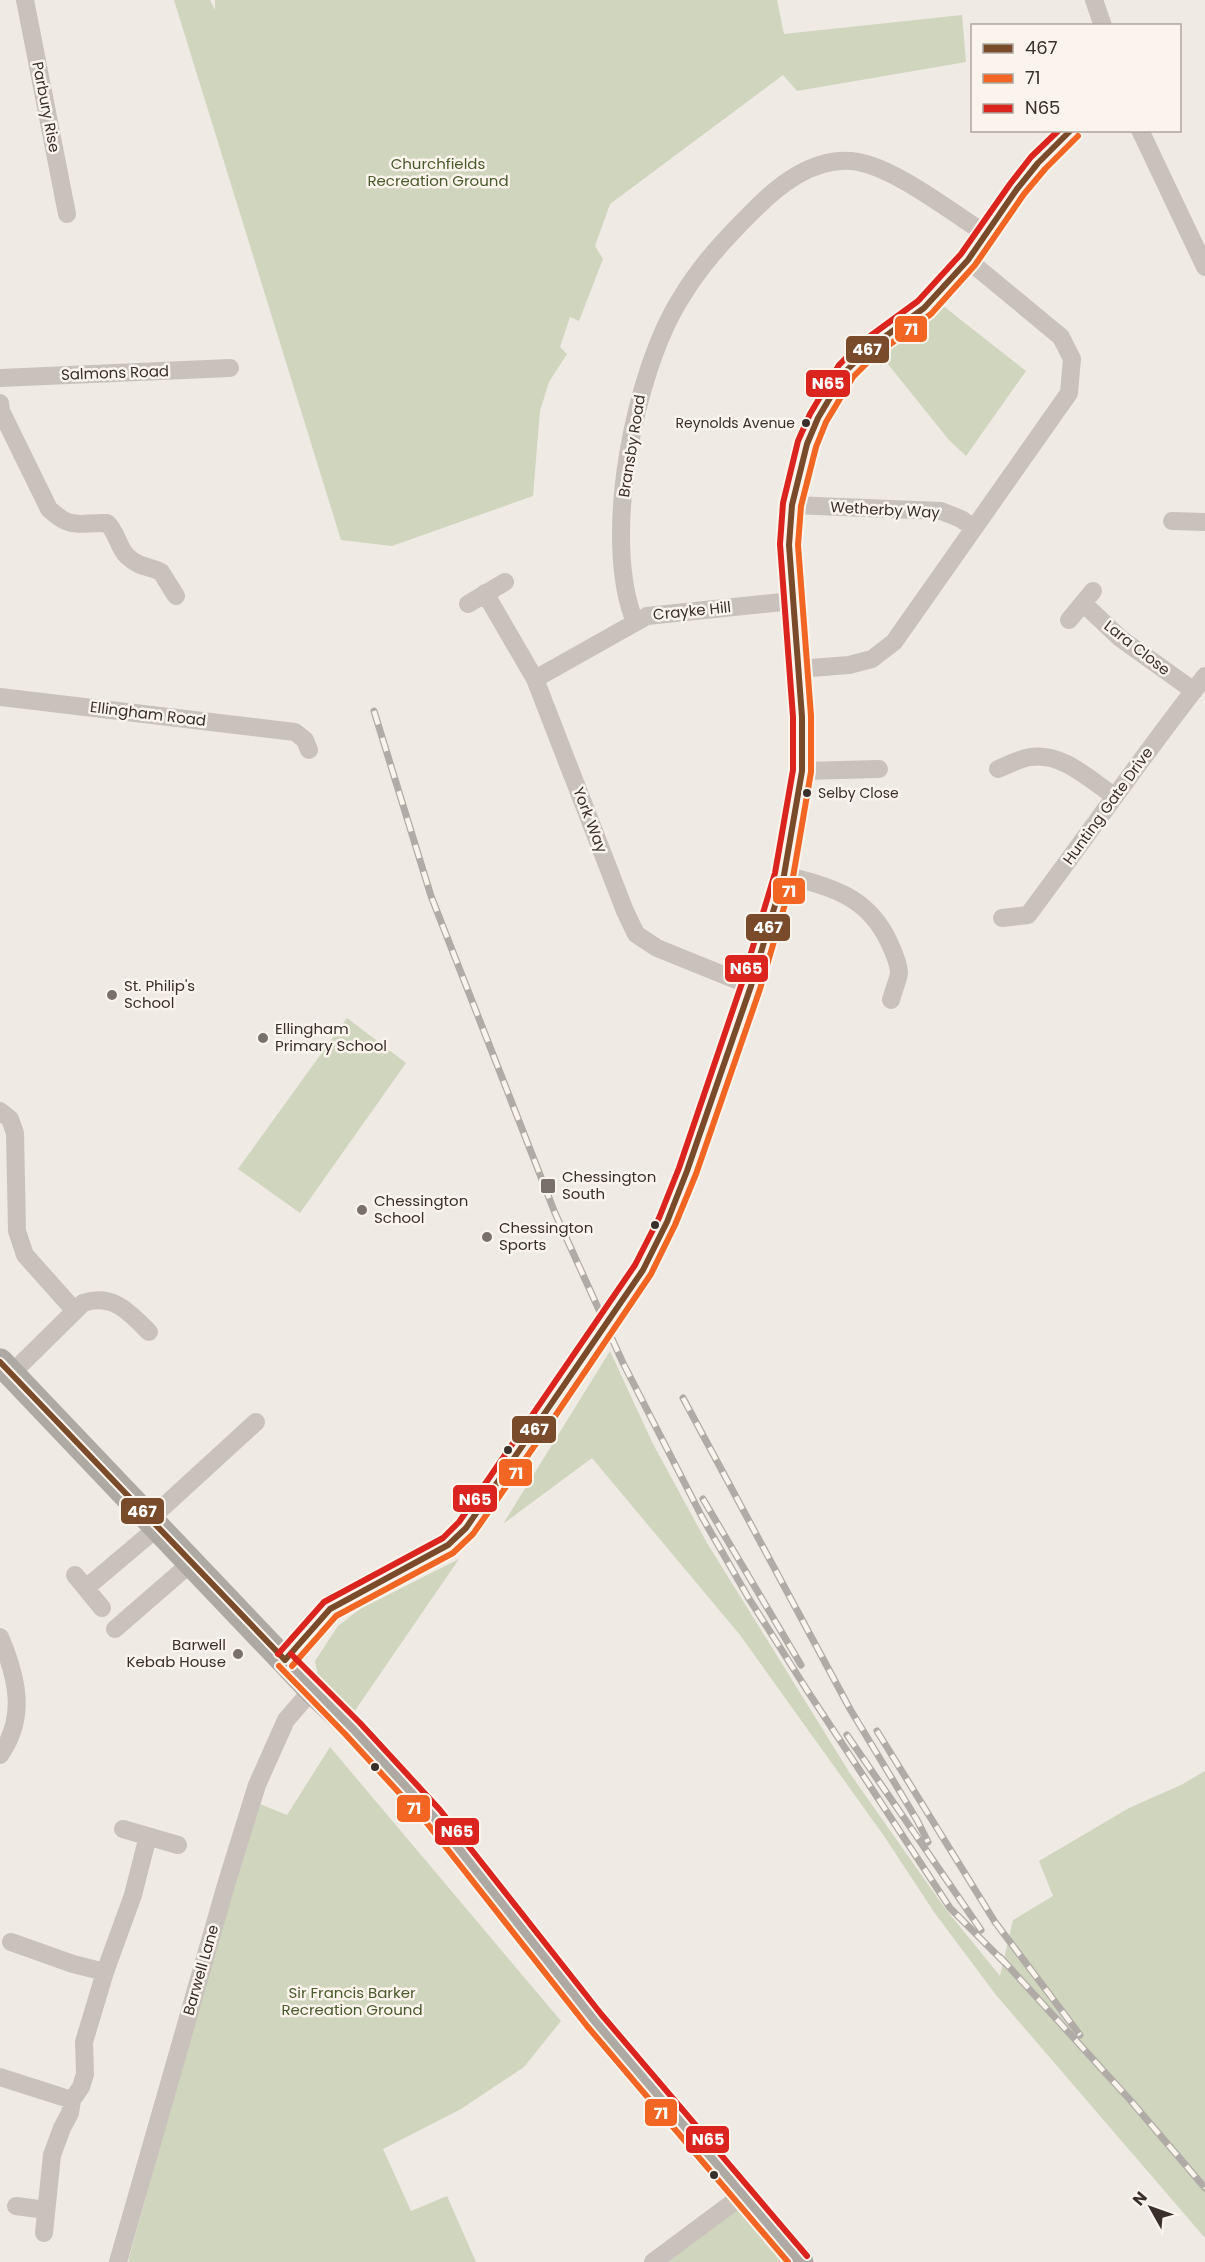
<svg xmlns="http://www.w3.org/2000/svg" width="1205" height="2262" font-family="Poppins,sans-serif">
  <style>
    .green { fill: #d0d5be }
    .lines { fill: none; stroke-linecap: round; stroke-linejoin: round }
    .minor { stroke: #c9c2bc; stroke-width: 18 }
    .highway { stroke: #aea9a3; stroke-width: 27 }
    .rail-casing { stroke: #b0aba7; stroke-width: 7 }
    .rail { stroke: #fbf4ec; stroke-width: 4.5; stroke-dasharray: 14; stroke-linecap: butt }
    .minor-bridge { stroke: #c9c2bc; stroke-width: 18 }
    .bus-1-casing { stroke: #fbf4ec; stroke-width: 10 }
    .bus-2-casing { stroke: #fbf4ec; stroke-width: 10 }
    .bus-3-casing { stroke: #fbf4ec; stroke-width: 10 }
    .bus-1 { stroke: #7a4b2a; stroke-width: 6 }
    .bus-2 { stroke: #f26522; stroke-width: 6 }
    .bus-3 { stroke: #dc241f; stroke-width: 6 }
    .bus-dot { fill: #3a2f2a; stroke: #fbf4ec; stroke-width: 2 }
    .poi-dot { fill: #79706b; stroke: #fbf4ec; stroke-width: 2 }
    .labels { text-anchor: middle; stroke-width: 5; stroke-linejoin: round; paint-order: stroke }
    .bus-label { font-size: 14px; fill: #3a2f2a; stroke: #fbf4ec; text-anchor: end }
    .street-label { font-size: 15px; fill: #3a2f2a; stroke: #fbf4ec }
    .park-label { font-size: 15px; fill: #495a2c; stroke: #fbf4ec }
    .poi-label { font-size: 15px; fill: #3a2f2a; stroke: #fbf4ec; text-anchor: start }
    .line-badge { stroke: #fbf4ec; stroke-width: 2 }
    .badge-label { font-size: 16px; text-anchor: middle; font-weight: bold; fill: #fff }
  </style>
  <rect width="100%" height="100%" fill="#efeae4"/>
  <path class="green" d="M174 0H210L215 10V0H777L784 34 962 15 966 62 797 91 783 75 610 204 595 246 603 259 579 321 570 317 560 347 567 354 549 382 540 411 533 496 392 546 341 540Z
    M942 305 1026 371 966 456 949 440 879 353 922 323Z
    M347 1018 406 1063 300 1213 238 1169Z
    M610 1351 653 1444 707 1543 851 1775 944 1907 1000 1976 1013 1920 1053 1896 1039 1861 1129 1808 1181 1785 1205 1771V2238L996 1995 934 1912 884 1836 740 1635 592 1458 503 1524Z
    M459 1559 354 1712 318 1676 315 1661 338 1626 360 1609Z
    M330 1747 561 2021 524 2067 461 2109 383 2149 411 2211 447 2196 476 2262H128L207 1976 260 1804 287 1815Z
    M741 2206 788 2262H666Z"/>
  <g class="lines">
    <path class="minor" d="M25 0 67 214
      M1094 0 1103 26
      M1140 130 1205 267
      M0 378 230 368
      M0 403 1 411 49 509C73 531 79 522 107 523 117 532 118 547 127 556 141 569 148 565 161 572L176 596
      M792 505 941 511 961 519 974 528
      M1172 521 1205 522
      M485 593 535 679 625 911 636 934 657 948 751 986
      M1083 603 1120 638 1194 691
      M468 604 505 582
      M1069 620 1093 591
      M635 622C601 540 634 372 681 298 700 266 724 240 750 214 776 187 811 158 851 161 891 164 951 212 986 234
      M798 669 849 665 872 659 894 642 1069 393 1072 359 1061 337 968 260
      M535 679 647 616 792 601
      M0 697 295 732 305 740 309 750
      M998 769C1008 765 1019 759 1030 757 1062 752 1089 779 1114 796
      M802 771 879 769
      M784 875C830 887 867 895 889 942 893 951 899 963 899 973 898 981 893 991 891 1000
      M1002 918 1028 915C1087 836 1144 754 1205 676
      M0 1111 10 1119 15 1133 17 1231 25 1255 75 1311
      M619 1304 643 1270 670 1214 751 986 784 875 802 771V717L789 545 792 505 807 444 818 418 846 371 868 349 924 308 968 260 1017 189 1038 163 1072 130
      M11 1374 83 1303C113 1293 129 1312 149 1332
      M149 1520 256 1422
      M75 1575 102 1608
      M86 1588 157 1528
      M115 1629 191 1563
      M0 1637C17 1677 27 1717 0 1755
      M285 1660 330 1609 448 1545 466 1528 542 1420 592 1343
      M123 1829 178 1845
      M11 1942 73 1964 105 1972
      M0 2077 72 2100
      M16 2206 46 2210
      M44 2233 52 2155 62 2128 70 2113 72 2100 81 2087 85 2074 84 2042 105 1972 133 1895 148 1836
      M118 2262 226 1885 257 1785 286 1720 312 1690
      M653 2262 743 2195"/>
    <path class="highway" d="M0 1362 312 1690 353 1729 433 1816 594 2020 800 2262"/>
    <defs>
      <path id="rail" d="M374 711 431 896 555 1213 623 1363 702 1517 748 1597 807 1690 950 1908 1005 1963
        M683 1398 850 1709 917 1820 928 1842
        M703 1499 801 1665
        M877 1731 995 1922 1080 2035
        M847 1735 981 1930
        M1000 1957 1131 2101 1205 2188"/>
    </defs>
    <use href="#rail" class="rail-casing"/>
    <use href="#rail" class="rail"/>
    <path class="minor-bridge" d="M592 1343 619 1304"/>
    <defs>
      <path id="bus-1" d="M0 1362 285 1660
        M285 1660 330 1609 448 1545 466 1528 643 1270 667 1222 687 1171 751 986 784 875 802 771V717L789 545 792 505 807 444 818 418 846 371 868 349 924 308 968 260 1017 189 1038 163 1071 130"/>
      <path id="bus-2" d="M279 1666 346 1735 426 1822 587 2026 788 2262
        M292 1666 336 1616 453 1553 473 1534 549 1425 651 1274 675 1225 696 1174 760 989 793 877 811 772V716L798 545 801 506 816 447 826 422 853 377 874 356 931 314 975 265 1024 194 1045 169 1078 136"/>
      <path id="bus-3" d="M278 1654 324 1602 443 1538 459 1522 635 1265 659 1218 679 1168 742 983 775 873 793 770V717L780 544 783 503 798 441 810 414 839 365 862 342 918 301 961 254 1010 184 1031 157 1059 130
        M291 1654 360 1723 440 1810 601 2014 807 2256"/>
    </defs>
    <use href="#bus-1" class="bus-1-casing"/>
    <use href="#bus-2" class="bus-2-casing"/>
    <use href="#bus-3" class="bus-3-casing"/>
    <use href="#bus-1" class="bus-1"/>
    <use href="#bus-2" class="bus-2"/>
    <use href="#bus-3" class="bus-3"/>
  </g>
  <g class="bus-dot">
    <circle cx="806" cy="423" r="5"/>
    <circle cx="807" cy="793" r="5"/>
    <circle cx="655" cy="1225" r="5"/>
    <circle cx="508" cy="1450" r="5"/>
    <circle cx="375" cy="1767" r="5"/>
    <circle cx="714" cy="2175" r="5"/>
  </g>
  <g class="poi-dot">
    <circle cx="112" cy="995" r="6"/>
    <circle cx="263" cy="1038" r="6"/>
    <rect x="540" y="1178" width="16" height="16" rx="3"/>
    <circle cx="362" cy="1210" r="6"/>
    <circle cx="487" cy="1237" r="6"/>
    <circle cx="238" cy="1654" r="6"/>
  </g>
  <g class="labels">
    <g class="bus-label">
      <text x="795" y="428">Reynolds Avenue</text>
      <text x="818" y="798" text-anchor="start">Selby Close</text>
    </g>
    <g class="street-label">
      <text transform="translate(46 107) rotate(79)" y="5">Parbury Rise</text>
      <text transform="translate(115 373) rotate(-2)" y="5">Salmons Road</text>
      <text transform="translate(632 446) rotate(-81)" y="5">Bransby Road</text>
      <text transform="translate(885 510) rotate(3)" y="5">Wetherby Way</text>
      <text transform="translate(692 611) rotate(-6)" y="5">Crayke Hill</text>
      <text transform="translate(1137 648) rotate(38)" y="5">Lara Close</text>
      <text transform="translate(148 714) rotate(7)" y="5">Ellingham Road</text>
      <text transform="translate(1108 806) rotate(-54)" y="5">Hunting Gate Drive</text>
      <text transform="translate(590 820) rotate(69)" y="5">York Way</text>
      <text transform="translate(201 1970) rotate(-74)" y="5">Barwell Lane</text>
    </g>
    <g class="park-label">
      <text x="438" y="169">Churchfields<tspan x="438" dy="17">Recreation Ground</tspan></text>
      <text x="352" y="1998">Sir Francis Barker<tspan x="352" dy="17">Recreation Ground</tspan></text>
    </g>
    <g class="poi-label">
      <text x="124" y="991">St. Philip's<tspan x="124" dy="17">School</tspan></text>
      <text x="275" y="1034">Ellingham<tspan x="275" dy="17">Primary School</tspan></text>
      <text x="562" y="1182">Chessington<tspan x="562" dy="17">South</tspan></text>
      <text x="374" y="1206">Chessington<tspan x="374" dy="17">School</tspan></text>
      <text x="499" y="1233">Chessington<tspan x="499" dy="17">Sports</tspan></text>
      <text x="226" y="1650" text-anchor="end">Barwell<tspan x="226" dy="17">Kebab House</tspan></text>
    </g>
  </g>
  <g class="line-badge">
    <rect x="894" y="315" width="34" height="28" rx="6" fill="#f26522"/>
    <rect x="845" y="335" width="45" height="29" rx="6" fill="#7a4b2a"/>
    <rect x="805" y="369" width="46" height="29" rx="6" fill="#dc241f"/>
    <rect x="772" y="877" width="34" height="28" rx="6" fill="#f26522"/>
    <rect x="745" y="913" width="46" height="29" rx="6" fill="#7a4b2a"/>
    <rect x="724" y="954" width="45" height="29" rx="6" fill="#dc241f"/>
    <rect x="511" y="1415" width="46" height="29" rx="6" fill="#7a4b2a"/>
    <rect x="498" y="1458" width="35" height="29" rx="6" fill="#f26522"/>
    <rect x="452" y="1484" width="46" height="29" rx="6" fill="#dc241f"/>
    <rect x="120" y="1497" width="45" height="28" rx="6" fill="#7a4b2a"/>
    <rect x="396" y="1794" width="35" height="29" rx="6" fill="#f26522"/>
    <rect x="434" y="1817" width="46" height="29" rx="6" fill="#dc241f"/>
    <rect x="644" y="2098" width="34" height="29" rx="6" fill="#f26522"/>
    <rect x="685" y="2125" width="45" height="29" rx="6" fill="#dc241f"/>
  </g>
  <g class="badge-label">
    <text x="911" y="335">71</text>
    <text x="867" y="355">467</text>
    <text x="828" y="389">N65</text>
    <text x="789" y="897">71</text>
    <text x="768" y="933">467</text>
    <text x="746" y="974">N65</text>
    <text x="534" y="1435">467</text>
    <text x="516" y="1479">71</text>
    <text x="475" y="1505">N65</text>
    <text x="142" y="1517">467</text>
    <text x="414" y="1814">71</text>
    <text x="457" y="1837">N65</text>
    <text x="661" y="2119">71</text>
    <text x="708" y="2145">N65</text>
  </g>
  <rect x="971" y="24" width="210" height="108" fill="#fbf4ec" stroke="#aea59e" stroke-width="1.5"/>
  <rect x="983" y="44" width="30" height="9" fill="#7a4b2a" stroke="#aea59e" stroke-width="1.5"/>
  <text x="1025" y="54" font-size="18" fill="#3a2f2a">467</text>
  <rect x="983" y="74" width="30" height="9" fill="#f26522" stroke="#aea59e" stroke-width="1.5"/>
  <text x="1025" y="84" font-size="18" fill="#3a2f2a">71</text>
  <rect x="983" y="104" width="30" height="9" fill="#dc241f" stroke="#aea59e" stroke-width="1.5"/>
  <text x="1025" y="114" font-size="18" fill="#3a2f2a">N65</text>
  <g transform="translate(1151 2208) rotate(310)" stroke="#fbf4ec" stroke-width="4.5" paint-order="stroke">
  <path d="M0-4.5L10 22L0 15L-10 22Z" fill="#3a2f2a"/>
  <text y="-9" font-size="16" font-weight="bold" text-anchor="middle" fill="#3a2f2a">N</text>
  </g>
</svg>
